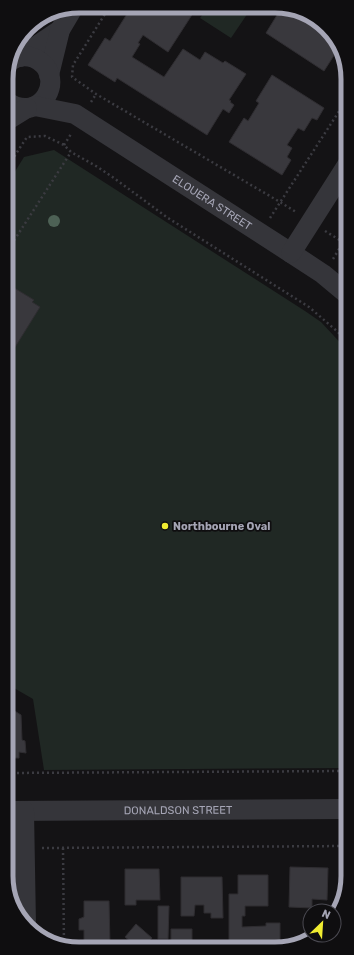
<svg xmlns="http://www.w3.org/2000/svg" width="354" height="955" font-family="Rubik,sans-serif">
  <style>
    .green { fill: #202824 }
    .building { fill: #39383d; stroke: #2f2d31 }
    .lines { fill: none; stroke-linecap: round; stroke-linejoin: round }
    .path { stroke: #3b3b41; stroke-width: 2.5; stroke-dasharray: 2 3; stroke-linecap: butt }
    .minor { stroke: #35353a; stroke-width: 20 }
    .tree { fill: #4d6155 }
    .poi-dot { fill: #f0ec31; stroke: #0f0e10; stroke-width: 1.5 }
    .labels { text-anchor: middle; stroke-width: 3.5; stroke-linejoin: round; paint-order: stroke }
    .street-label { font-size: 11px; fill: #a5a5b5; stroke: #0f0e10 }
    .poi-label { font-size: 11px; font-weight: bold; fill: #a5a5b5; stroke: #0f0e10; text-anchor: start }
    .rim { fill: none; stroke: #a5a5b5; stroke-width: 5 }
  </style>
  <rect width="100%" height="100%" fill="#141315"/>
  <path class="green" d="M208 7H252L231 38 200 18Z
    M54 150 305 311 321 322 347 350 348 768 44 770 33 699 7 684 6 186 24 157Z"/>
  <path class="building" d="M132 6 197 7 168 52 143 35 138 43 140 44 132 57 164 77 183 49 200 60 205 52 223 63 225 61 246 74 229 100 231 101 230 102 234 105 229 113 223 109 207 135 117 78 115 82 88 65 105 38 110 41Z
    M282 7H285L333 38 338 49 324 71 266 33Z
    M272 75 324 108 317 120 312 118 304 131 298 128 287 145 292 148 287 157 291 160 282 175 229 142 244 118 248 121 259 103 256 101Z
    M6 283 34 300 32 302 40 307 7 360Z
    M7 704 11 706 10 708 21 715 22 740 25 741 26 753 19 752V758H7Z
    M290 867 328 868 327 900 312 899V908L289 907Z
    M125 869H159L160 900H136V905H125Z
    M238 875H268V906H245V916H242V927L266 926V923H280V948H229V894H238Z
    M181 877H222L223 918H211V913H204V905H195L194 916H181Z
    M84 901H109L110 945H84V930H79V919L84 917Z
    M158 906H169L168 939H158Z
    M136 924 152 938 146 945 140 941 136 946 125 937Z
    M171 929H192V948H171Z"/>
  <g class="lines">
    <path class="path" d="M110 6 73 65 72 77 96 94 280 202 296 212
      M91 102 96 94
      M64 145 71 134
      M6 169 27 137 45 136 64 145 71 152 96 166 114 178 168 218 309 307 338 332 347 343
      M270 218 347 99
      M325 231 343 242 347 246
      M6 253 71 152
      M333 259 347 236
      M7 773 348 771
      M42 848 348 846
      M63 848 64 947"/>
    <g class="minor">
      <path d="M20 57 60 30"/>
      <path d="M49 75 60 30 73 8"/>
      <path d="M6 101C42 127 69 74 34 58 26 55 17 56 10 61"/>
      <path id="s1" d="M35 106 75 114 291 253 323 274 347 294"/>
      <path d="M6 121 27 108"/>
      <path d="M291 253 347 165"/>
      <path id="s2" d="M7 811 348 809"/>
      <path d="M24 811 26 925"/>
    </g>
  </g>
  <circle class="tree" cx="54" cy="221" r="6"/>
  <circle class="poi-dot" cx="165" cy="526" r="4"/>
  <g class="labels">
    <g class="street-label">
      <text dy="4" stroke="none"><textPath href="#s1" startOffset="204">ELOUERA STREET</textPath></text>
      <text dy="4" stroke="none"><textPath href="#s2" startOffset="171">DONALDSON STREET</textPath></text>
    </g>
    <g class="poi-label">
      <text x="173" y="530">Northbourne Oval</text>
    </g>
  </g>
  <path d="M0 0H354V955H0ZM79 13H275A66 66 0 0 1 341 79V876A66 66 0 0 1 275 942H79A66 66 0 0 1 13 876V79A66 66 0 0 1 79 13Z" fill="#0f0e10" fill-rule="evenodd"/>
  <path class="rim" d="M79 13H275A66 66 0 0 1 341 79V876A66 66 0 0 1 275 942H79A66 66 0 0 1 13 876V79A66 66 0 0 1 79 13Z"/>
  <g transform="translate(322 923) rotate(25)"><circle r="19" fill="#0f0e10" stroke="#4b4a52"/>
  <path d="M0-3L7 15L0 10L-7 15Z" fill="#f0ec31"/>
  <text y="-6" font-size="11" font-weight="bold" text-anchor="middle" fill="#a5a5b5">N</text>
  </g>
</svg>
